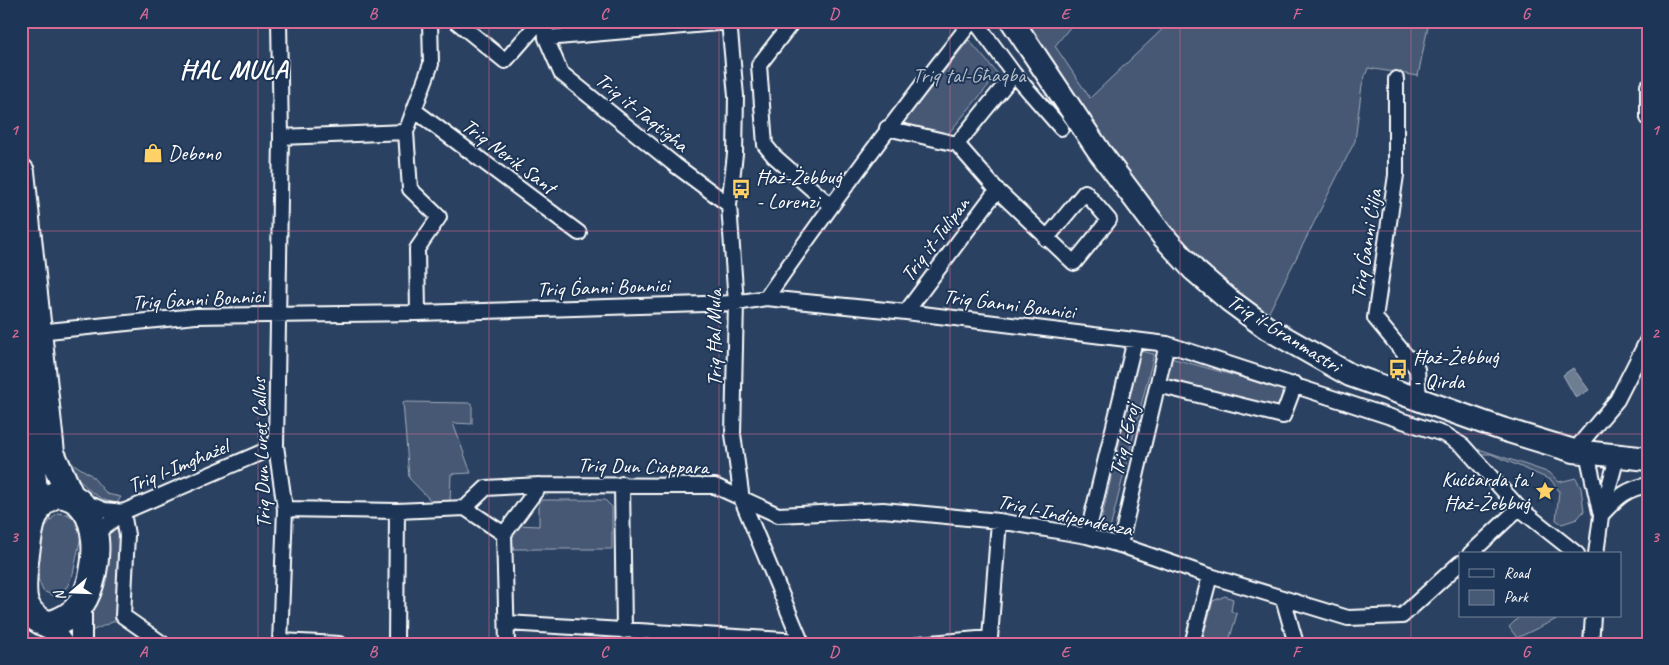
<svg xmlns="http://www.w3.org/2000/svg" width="1669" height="665" font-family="Caveat,sans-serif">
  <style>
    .green { fill: #465975; stroke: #a2acba }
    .water { fill: #6d7d92; stroke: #a7b1be }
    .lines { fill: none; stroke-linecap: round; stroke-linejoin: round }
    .street-casing { stroke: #fff; stroke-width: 18 }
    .secondary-casing { stroke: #fff; stroke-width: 24 }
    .primary-casing { stroke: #fff; stroke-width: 26 }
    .highway-casing { stroke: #fff; stroke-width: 30 }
    .street { stroke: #1d3557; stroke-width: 14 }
    .secondary { stroke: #1d3557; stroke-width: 20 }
    .primary { stroke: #1d3557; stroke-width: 22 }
    .highway { stroke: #1d3557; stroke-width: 26 }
    .grid { fill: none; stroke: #d76994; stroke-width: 1; stroke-opacity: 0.55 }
    .labels { text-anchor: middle; stroke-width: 4; stroke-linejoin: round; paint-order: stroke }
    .park-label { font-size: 21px; fill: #b5bdc8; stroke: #1d3557 }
    .street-label { font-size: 21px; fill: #fff; stroke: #1d3557 }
    .poi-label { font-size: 21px; fill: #fff; stroke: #1d3557; text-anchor: start }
    .district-label { font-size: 26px; font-weight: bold; letter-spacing: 1px; fill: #fff; stroke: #1d3557 }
    .neatline { fill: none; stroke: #d76994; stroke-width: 2 }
    .grid-label { font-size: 16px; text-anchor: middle; font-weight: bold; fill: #d76994 }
  </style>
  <rect width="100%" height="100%" fill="#2a4161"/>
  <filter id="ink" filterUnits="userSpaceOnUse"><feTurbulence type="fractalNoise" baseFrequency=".02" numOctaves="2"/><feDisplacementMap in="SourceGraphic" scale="10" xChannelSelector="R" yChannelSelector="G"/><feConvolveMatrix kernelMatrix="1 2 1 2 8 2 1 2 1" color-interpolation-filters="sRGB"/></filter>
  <g filter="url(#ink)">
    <path class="green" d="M1024 21H1075L1055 46 1090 98 1171 21H1429L1418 76 1368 68 1362 85 1355 141 1267 316C1216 276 1167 229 1129 176 1093 125 1061 71 1024 21Z
      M969 40 998 74 948 134 903 123Z
      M1140 351 1154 354 1110 529 1100 526Z
      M1171 358 1283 389 1277 411 1165 380Z
      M403 402 472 403V424L453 423 471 473 451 474 450 502H432L409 478Z
      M1479 449 1550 473 1559 482 1576 478 1581 488 1584 511 1577 519 1562 524 1556 520 1559 491 1551 480 1491 454H1481Z
      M69 461 91 475 107 494 121 497 117 503C96 502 77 479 67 462Z
      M539 500H605L612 507V549H513L512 534 519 525 539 526Z
      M57 513 67 514 76 520 81 536 73 574 67 587 54 596 43 591 36 574 45 527Z
      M112 528 117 529 120 536 115 621 89 632 94 644H83L106 534Z
      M1225 596 1233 599 1231 611 1237 614 1228 644H1201L1213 601Z
      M1520 616H1563L1517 638 1509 627Z"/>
    <path class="water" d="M1573 368 1589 390 1576 398 1563 375Z"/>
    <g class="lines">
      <defs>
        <path id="street" d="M279 21 281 137 276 446 285 509 280 644
          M456 21 505 61 540 21
          M545 21 546 38 561 73 675 165 729 205
          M729 21 736 96 735 154 729 205 736 303 733 434 742 500 802 644
          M793 21 759 65 765 145 774 156 830 205
          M975 21 1014 74 1061 128
          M546 38 729 22
          M1396 79V175L1375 318 1417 369 1419 399
          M1648 86V118
          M414 110 579 233
          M887 128 957 144 997 190 1074 263 1109 220 1085 192 1046 239
          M281 137 406 132
          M957 144 1014 74
          M766 298C832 203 900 112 972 21
          M906 312 997 190
          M418 313 417 249 439 217 410 189 406 132 431 64 430 21
          M38 332 196 316 418 313 736 303 766 298 906 312 1167 344 1446 435 1463 446 1519 508 1577 554
          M1158 385 1283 416 1295 384
          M1574 451 1617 400 1648 339
          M1587 453 1600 512
          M622 484 624 631
          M82 501 104 510 123 512
          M465 508 486 488 540 485
          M285 509 397 511 465 508 504 534 540 485 715 486 778 515 883 510 999 521 1087 536 1120 545 1210 576 1348 618 1402 616 1460 563
          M123 512 127 535 123 616 163 644
          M1603 513C1618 497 1626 489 1648 485
          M504 534 507 644
          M94 535 123 512 276 446
          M1087 536 1135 340
          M1120 545 1167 344
          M1470 554 1519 508
          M1596 554 1601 516 1617 457
          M1283 598 1296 644
          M507 623 801 641
          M281 641 339 644
          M396 644 397 511
          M919 644 990 638 999 521
          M1192 644 1210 576
          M1591 644 1593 616"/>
        <path id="secondary" d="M81 604V644
          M49 625 63 644"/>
        <path id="primary" d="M1012 21 1099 151 1162 235 1194 270 1229 300 1267 328 1350 375 1502 429 1574 451 1648 459"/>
        <path id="highway" d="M21 172 51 453 70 495
          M21 352 36 513
          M58 494C106 498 101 574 81 604 73 616 61 621 49 625 38 620 31 616 26 605 19 589 28 530 35 513 40 503 48 497 58 494Z"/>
      </defs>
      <use href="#street" class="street-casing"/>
      <use href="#secondary" class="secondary-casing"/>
      <use href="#primary" class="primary-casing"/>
      <use href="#highway" class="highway-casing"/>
      <use href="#street" class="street"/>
      <use href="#secondary" class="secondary"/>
      <use href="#primary" class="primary"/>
      <use href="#highway" class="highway"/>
    </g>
  </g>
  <path class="grid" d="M258 21V644M489 21V644M719 21V644M950 21V644M1180 21V644M1411 21V644M21 231H1648M21 434H1648"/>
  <defs>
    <symbol id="shop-bare" viewBox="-9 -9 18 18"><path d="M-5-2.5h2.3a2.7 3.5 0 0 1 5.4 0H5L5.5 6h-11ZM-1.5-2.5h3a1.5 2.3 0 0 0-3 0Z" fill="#ffd166" stroke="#1d3557" stroke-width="2.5" paint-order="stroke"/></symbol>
    <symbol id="bus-bare" viewBox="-9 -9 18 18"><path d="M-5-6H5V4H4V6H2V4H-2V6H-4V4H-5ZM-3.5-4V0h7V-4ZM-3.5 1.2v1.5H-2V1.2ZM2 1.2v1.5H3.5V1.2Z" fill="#ffd166" stroke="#1d3557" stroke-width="2.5" paint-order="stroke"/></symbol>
    <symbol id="sight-bare" viewBox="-9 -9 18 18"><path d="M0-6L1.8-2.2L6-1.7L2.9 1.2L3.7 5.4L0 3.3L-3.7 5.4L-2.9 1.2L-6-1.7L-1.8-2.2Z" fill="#ffd166" stroke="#1d3557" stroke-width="2.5" paint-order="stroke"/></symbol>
  </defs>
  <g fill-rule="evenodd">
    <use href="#shop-bare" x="139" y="139" width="28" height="28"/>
    <use href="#bus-bare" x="727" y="175" width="28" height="28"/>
    <use href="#bus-bare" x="1384" y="355" width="28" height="28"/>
    <use href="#sight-bare" x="1531" y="477" width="28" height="28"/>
  </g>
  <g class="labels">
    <g class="park-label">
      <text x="969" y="82">Triq tal-Għaqba</text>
    </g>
    <g class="street-label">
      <text transform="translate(642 112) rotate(39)" y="7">Triq it-Taqtigħa</text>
      <text transform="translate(509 156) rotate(37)" y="7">Triq Nerik Sant</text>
      <text transform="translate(935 239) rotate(-53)" y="7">Triq it-Tulipan</text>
      <text transform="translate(1366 244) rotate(-81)" y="7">Triq Ġanni Ċilja</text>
      <text transform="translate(603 287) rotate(-2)" y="7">Triq Ġanni Bonnici</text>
      <text transform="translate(198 299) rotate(-3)" y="7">Triq Ġanni Bonnici</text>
      <text transform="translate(1009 304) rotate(7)" y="7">Triq Ġanni Bonnici</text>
      <text transform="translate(1284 333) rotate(32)" y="7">Triq il-Granmastri</text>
      <text transform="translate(714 338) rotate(-90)" y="7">Triq Ħal Mula</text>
      <text transform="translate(1124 440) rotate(-77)" y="7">Triq l-Eroj</text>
      <text transform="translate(261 453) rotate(-92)" y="7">Triq Dun Luret Callus</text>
      <text transform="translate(178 466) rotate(-23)" y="7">Triq l-Imgħażel</text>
      <text transform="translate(643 466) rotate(1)" y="7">Triq Dun Ciappara</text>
      <text transform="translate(1065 515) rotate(12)" y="7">Triq l-Indipendenza</text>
    </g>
    <g class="poi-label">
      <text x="168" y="160">Debono</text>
      <text x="756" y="184">Ħaż-Żebbuġ<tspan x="756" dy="24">- Lorenzi</tspan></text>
      <text x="1413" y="364">Ħaż-Żebbuġ<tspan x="1413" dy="24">- Qirda</tspan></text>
      <text x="1530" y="486" text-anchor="end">Kuċċarda ta'<tspan x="1530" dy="24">Ħaż-Żebbuġ</tspan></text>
    </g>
    <g class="district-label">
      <text x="234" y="78">ĦAL MULA</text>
    </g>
  </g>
  <rect width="1669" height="665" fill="none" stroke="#1d3557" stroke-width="55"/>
  <rect x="1459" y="552" width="162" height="65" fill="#1d3557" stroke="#77869a"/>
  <rect x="1469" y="569" width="25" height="8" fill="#1d3557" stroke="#77869a"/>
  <text x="1504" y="578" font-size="15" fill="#ffffff">Road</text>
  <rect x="1469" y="590" width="25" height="15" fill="#465975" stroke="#77869a"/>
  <text x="1504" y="602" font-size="15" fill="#ffffff">Park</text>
  <g transform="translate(72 592) rotate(251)" stroke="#1d3557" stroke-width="4" paint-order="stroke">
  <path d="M0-4L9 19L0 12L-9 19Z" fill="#ffffff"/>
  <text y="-8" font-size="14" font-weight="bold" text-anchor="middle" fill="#ffffff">N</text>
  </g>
  <rect x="28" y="28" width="1614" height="610" class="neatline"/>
  <g class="grid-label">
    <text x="143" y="19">A</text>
    <text x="373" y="19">B</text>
    <text x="604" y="19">C</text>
    <text x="834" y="19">D</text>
    <text x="1065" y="19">E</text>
    <text x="1296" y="19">F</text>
    <text x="1526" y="19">G</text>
    <text x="14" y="135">1</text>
    <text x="1655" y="135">1</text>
    <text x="14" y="338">2</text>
    <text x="1655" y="338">2</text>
    <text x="14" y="542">3</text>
    <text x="1655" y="542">3</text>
    <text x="143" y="657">A</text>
    <text x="373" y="657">B</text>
    <text x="604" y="657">C</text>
    <text x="834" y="657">D</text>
    <text x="1065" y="657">E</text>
    <text x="1296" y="657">F</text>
    <text x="1526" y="657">G</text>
  </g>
</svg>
